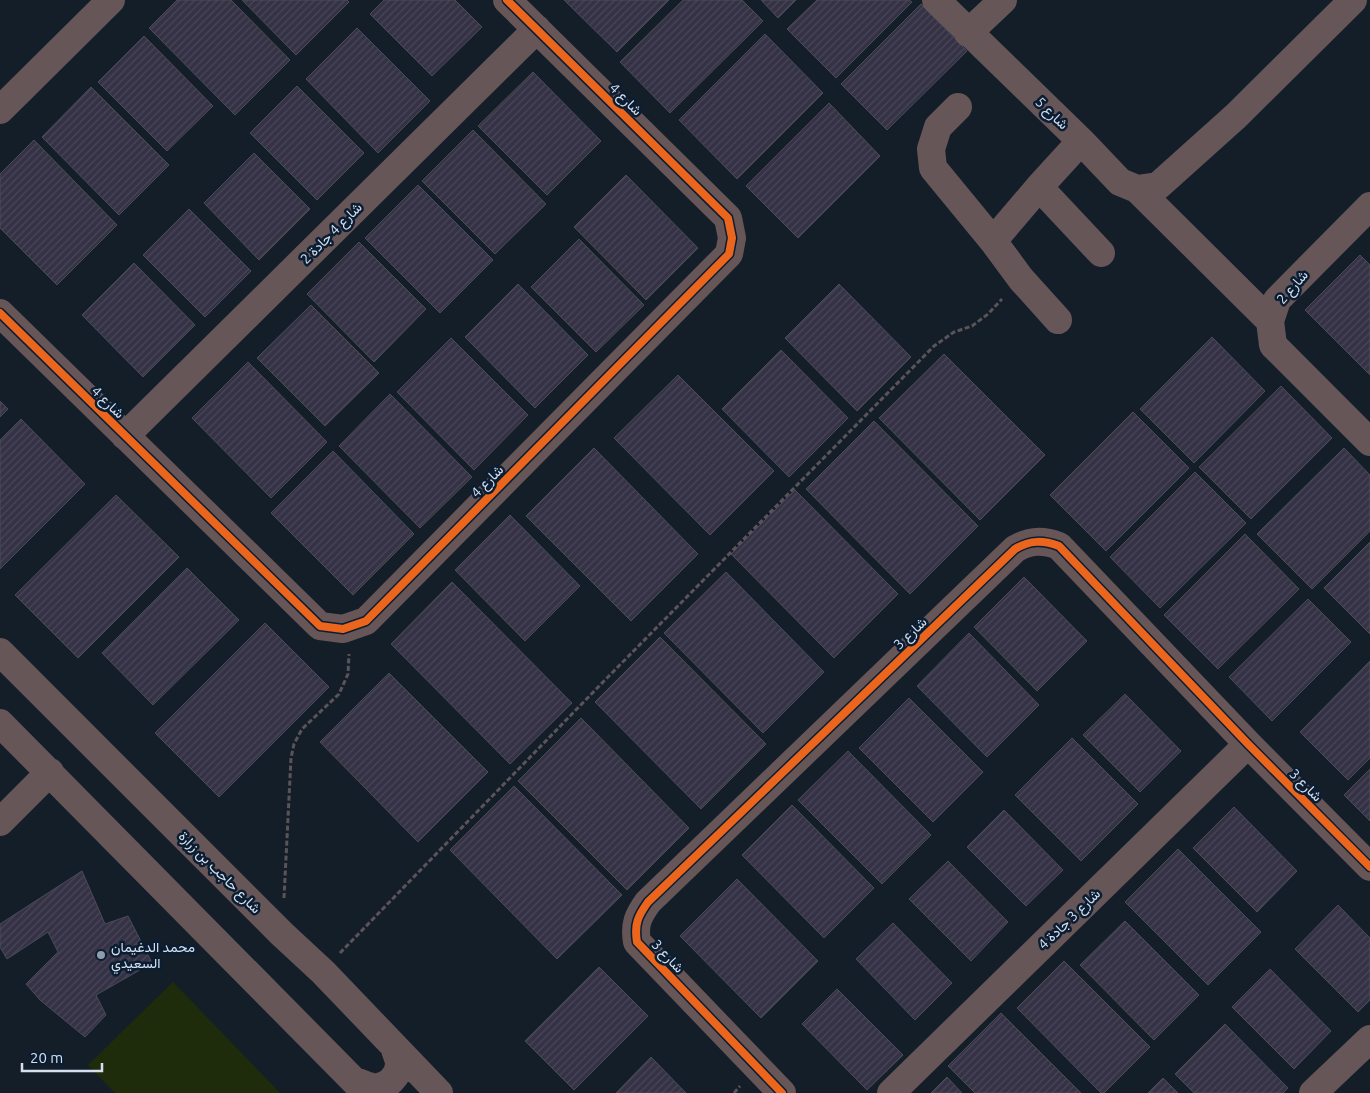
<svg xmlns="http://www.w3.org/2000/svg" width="1370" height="1093" font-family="Ubuntu,Vazirmatn,sans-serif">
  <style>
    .garden { fill: #1f2c0b }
    .building { fill: url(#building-hatch); stroke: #4a4c57 }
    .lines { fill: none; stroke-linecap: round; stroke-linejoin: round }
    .path { stroke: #5a5459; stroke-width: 3; stroke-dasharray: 5 2.5; stroke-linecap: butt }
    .minor { stroke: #665658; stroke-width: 28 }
    .cycleway-casing { stroke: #0b1d32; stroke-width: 11 }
    .cycleway { stroke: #eb651d; stroke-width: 8 }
    .poi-dot { fill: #919caa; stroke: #0b1d32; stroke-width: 2 }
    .labels { text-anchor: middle; stroke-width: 5; stroke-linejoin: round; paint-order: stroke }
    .street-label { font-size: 14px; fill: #d5e0ef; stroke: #0b1d32 }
    .poi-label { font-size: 14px; fill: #d5e0ef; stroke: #0b1d32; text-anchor: start }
  </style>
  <defs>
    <pattern id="building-hatch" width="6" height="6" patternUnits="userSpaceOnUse" patternTransform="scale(1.25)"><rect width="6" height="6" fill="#353246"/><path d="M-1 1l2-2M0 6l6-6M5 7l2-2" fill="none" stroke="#484658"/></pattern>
  </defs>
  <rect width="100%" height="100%" fill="#141e29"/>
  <path class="garden" d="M173 982 280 1093H115L88 1065Z"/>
  <path class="building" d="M177 0H231L290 60 235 115 149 28Z
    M242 0H347L349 2 296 55Z
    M384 0H455L482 27 432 76 370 14Z
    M564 0H669L617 52Z
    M683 0H742L763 21 670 113 620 62Z
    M761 0H796L778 18Z
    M817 0H909L912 2 836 78 787 29Z
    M921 4 967 51 887 130 841 84Z
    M357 28 430 101 378 153 306 79Z
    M765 34 823 93 737 179 679 120Z
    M144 36 213 106 167 151 98 82Z
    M533 72 601 141 547 195 478 126Z
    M297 86 364 153 317 200 250 133Z
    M91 87 169 165 119 215 42 137Z
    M829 103 880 156 798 238 746 186Z
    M473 130 546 204 495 254 422 181Z
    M34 140 117 225 57 285 0 228V174Z
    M254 153 310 209 259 260 204 203Z
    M626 175 698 248 646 300 574 227Z
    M418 185 493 260 440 313 365 238Z
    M189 209 251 271 205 317 143 255Z
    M579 239 644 305 596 352 531 287Z
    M359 242 426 309 374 362 307 294Z
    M1360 255 1370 265V375L1305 310Z
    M134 263 195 325 143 377 82 315Z
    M518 284 588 355 535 408 465 337Z
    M839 284 911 357 857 411 785 338Z
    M311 305 379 373 325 426 257 358Z
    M1212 337 1265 391 1194 463 1140 409Z
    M451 338 528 415 474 470 397 392Z
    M781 350 848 418 789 477 722 409Z
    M944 354 1045 455 980 520 879 418Z
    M248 362 327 442 271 498 192 418Z
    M678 375 774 471 710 535 614 438Z
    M1281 386 1332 438 1251 519 1199 467Z
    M390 394 472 477 420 528 339 446Z
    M0 401 8 409 0 417Z
    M1133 412 1189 468 1106 551 1050 495Z
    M21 419 85 484 0 569V440Z
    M874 421 978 526 910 594 806 489Z
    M594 448 698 554 631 621 526 516Z
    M1344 448 1370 475V531L1312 589 1257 534Z
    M333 451 414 534 353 595 271 513Z
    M1195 472 1246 523 1160 608 1110 557Z
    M795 490 898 594 834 658 731 554Z
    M116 495 179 557 78 658 15 595Z
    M510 515 580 586 525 641 455 570Z
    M1245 534 1299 589 1218 669 1164 615Z
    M1370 542V634L1324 588Z
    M187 568 239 620 153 705 102 653Z
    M726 572 824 672 763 733 664 633Z
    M1024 577 1087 641 1037 691 974 627Z
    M452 582 572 703 510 764 391 644Z
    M1308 599 1351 642 1272 721 1229 677Z
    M265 623 329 687 219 797 155 733Z
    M969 633 1039 705 987 757 917 686Z
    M660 637 766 744 701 809 595 702Z
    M1370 661V758L1348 780 1300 732Z
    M389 673 488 772 418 842 320 742Z
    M1125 694 1181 751 1140 792 1083 735Z
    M909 698 983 772 933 822 859 748Z
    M581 718 689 828 627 890 518 781Z
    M1072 738 1138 804 1081 861 1015 795Z
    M848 751 931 835 882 884 798 800Z
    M1370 769V821L1344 795Z
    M514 786 622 895 557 959 450 850Z
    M792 805 874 888 824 938 742 855Z
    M1234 807 1297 871 1257 912 1193 848Z
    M1004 810 1063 870 1026 906 967 847Z
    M1178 849 1261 932 1208 985 1125 902Z
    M948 861 1008 922 971 961 909 899Z
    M82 871 105 924 128 916 152 963 96 995 106 1015 85 1037 40 1000 26 984 58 952 48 932 7 959 0 947V924Z
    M737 879 818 961 761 1018 680 936Z
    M1338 905 1370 938V1000L1358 1012 1295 949Z
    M1125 921 1199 995 1154 1040 1080 965Z
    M893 923 952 983 915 1020 856 959Z
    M1064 961 1150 1047 1104 1093H1101L1017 1008Z
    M599 967 648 1016 574 1090 525 1041Z
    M1270 969 1331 1031 1294 1069 1232 1007Z
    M837 989 903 1055 867 1090 802 1024Z
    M1001 1013 1081 1093H975L948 1066Z
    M1225 1024 1288 1088 1283 1093H1194L1175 1074Z
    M651 1057 686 1093H616Z
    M947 1077 962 1093H931Z
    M1163 1078 1178 1093H1148Z"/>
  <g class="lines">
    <path class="path" d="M284 898 291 758 294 744 302 729 339 694 348 674 349 654
      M340 953 604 681 934 346 954 332 972 326 988 314 1002 299
      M734 1093 740 1086"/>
    <path class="minor" d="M936 0 1081 141 1120 182 1137 189 1270 321
      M968 33 1003 0
      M958 107 938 127 931 149 933 168 993 241 1021 279 1058 320
      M0 110 111 0
      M1039 187 1101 253
      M1137 189 1158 186 1236 116 1353 0
      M1370 206 1277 300 1270 321 1273 345 1370 442
      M993 241 1039 187 1081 141
      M0 313 320 626 343 629 366 621 729 254 732 238 728 218 507 0
      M125 436 537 29
      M0 652 282 934 323 972 439 1093
      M0 723 366 1093
      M0 822 50 772
      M353 1080C359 1082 366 1086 373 1087 387 1089 400 1075 399 1062 398 1057 395 1051 394 1046
      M782 1093 637 942C634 924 638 916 648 902L1015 549C1030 540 1043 540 1059 546L1248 744 1370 867
      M891 1093 1248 744
      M1313 1093 1370 1039"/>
    <defs>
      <path id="cycleway" d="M0 313 320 626 343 629 366 621 729 254 732 238 728 218 507 0
        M782 1093 637 942C634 924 638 916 648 902L1015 549C1030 540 1043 540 1059 546L1248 744 1370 867"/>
    </defs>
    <use href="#cycleway" class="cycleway-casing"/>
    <use href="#cycleway" class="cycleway"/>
  </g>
  <circle class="poi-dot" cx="101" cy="955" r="5"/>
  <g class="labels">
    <g class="street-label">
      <text transform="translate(626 99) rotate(45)" y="5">شارع 4</text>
      <text transform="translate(1052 113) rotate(44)" y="5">شارع 5</text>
      <text transform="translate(331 233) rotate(-45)" y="5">شارع 4 جادة 2</text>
      <text transform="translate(1292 287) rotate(-49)" y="5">شارع 2</text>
      <text transform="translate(108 402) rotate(44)" y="5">شارع 4</text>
      <text transform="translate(487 481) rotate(-45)" y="5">شارع 4</text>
      <text transform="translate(910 633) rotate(-44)" y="5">شارع 3</text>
      <text transform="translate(1306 785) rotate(45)" y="5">شارع 3</text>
      <text transform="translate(220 872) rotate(45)" y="5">شارع حاجب بن زرارة</text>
      <text transform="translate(1069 919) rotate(-44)" y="5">شارع 3 جادة 4</text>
      <text transform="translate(668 956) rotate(46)" y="5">شارع 3</text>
    </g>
    <g class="poi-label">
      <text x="111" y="952">محمد الدغيمان<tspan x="111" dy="16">السعيدي</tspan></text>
    </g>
  </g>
  <path d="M22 1063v8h80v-8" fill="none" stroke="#d5e0ef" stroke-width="2.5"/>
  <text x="30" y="1063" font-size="15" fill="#d5e0ef" stroke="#0b1d32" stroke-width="4" paint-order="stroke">20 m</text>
</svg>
